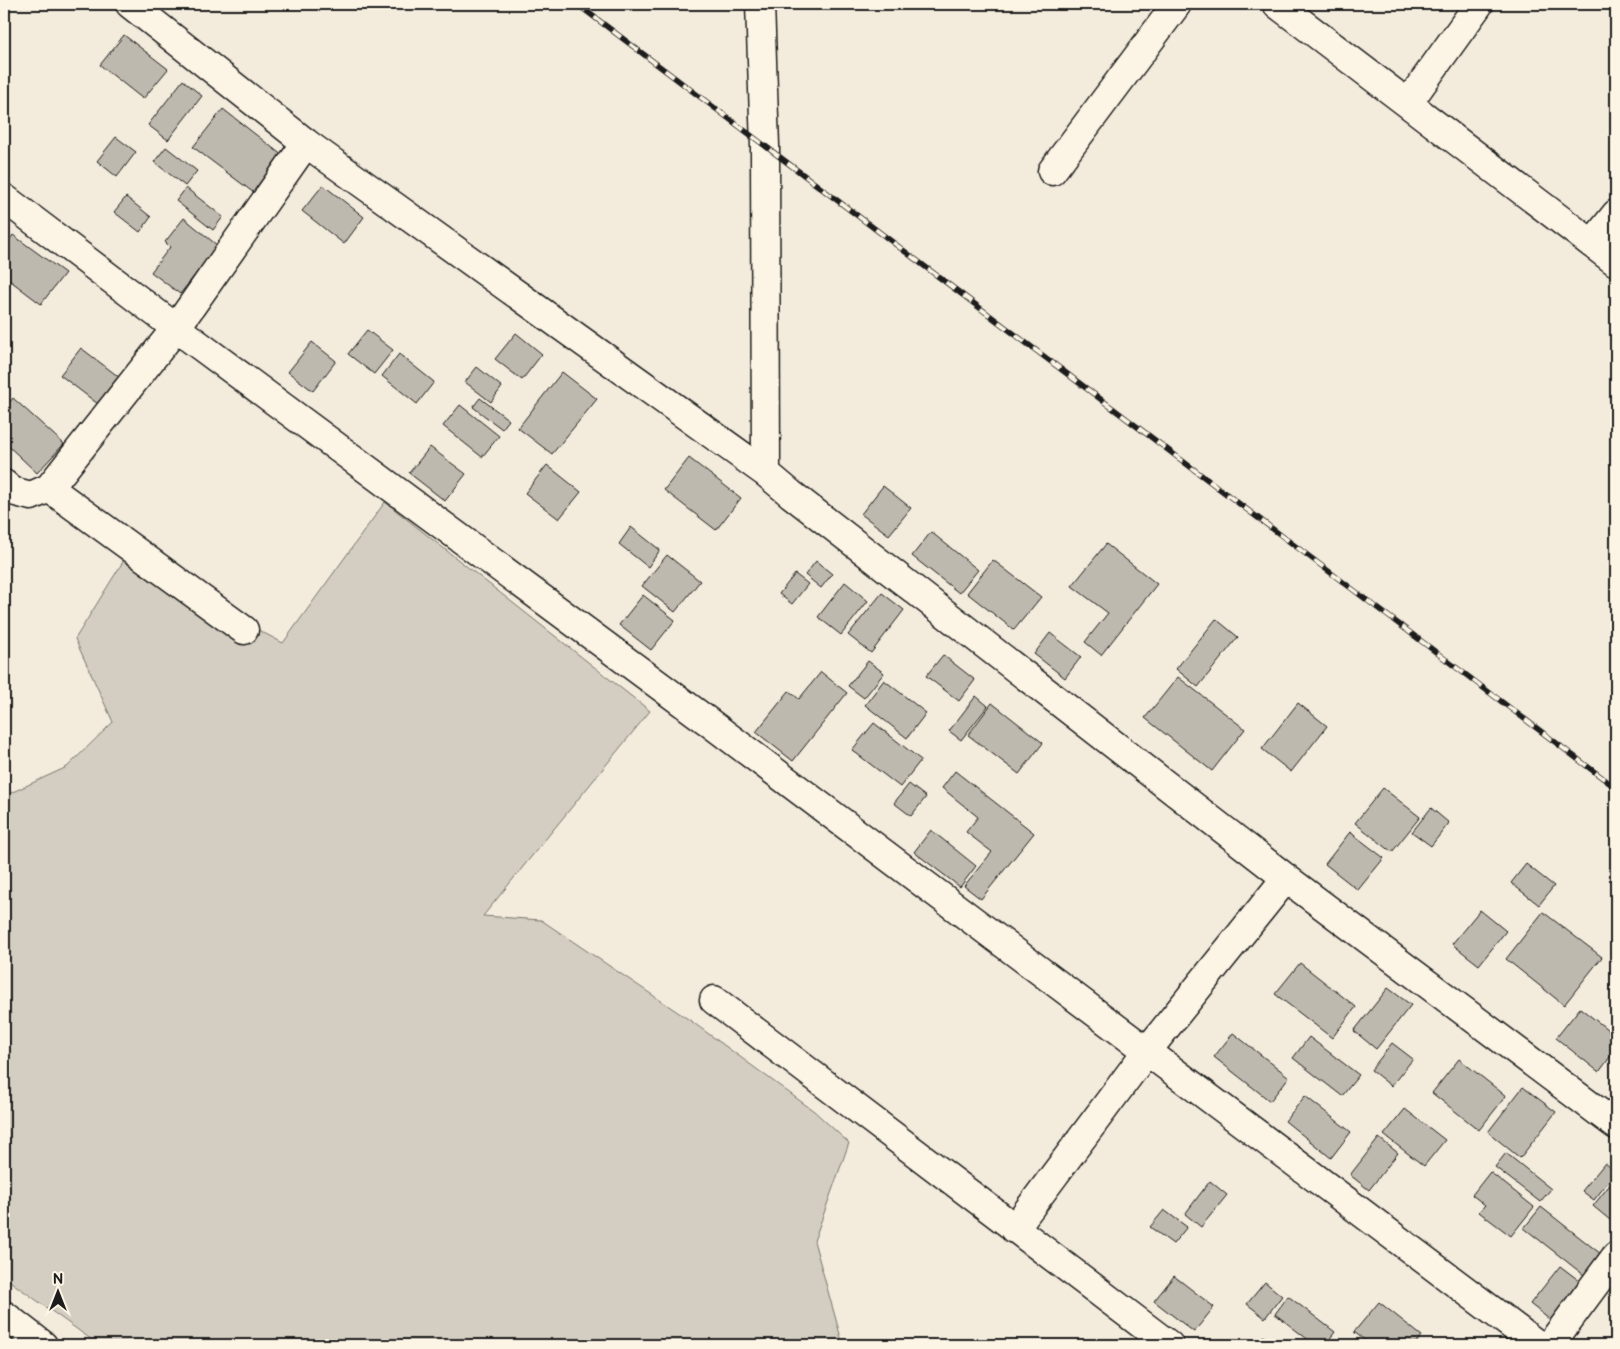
<svg xmlns="http://www.w3.org/2000/svg" width="1620" height="1349" font-family="'Balsamiq Sans',sans-serif">
  <style>
    .green { fill: #d3cec1; stroke: #78756e }
    .building { fill: #beb9ae; stroke: #1c1c1c }
    .lines { fill: none; stroke-linecap: round; stroke-linejoin: round }
    .street-casing { stroke: #1c1c1c; stroke-width: 31 }
    .secondary-casing { stroke: #1c1c1c; stroke-width: 31 }
    .street { stroke: #fcf5e5; stroke-width: 28 }
    .secondary { stroke: #fcf5e5; stroke-width: 28 }
    .rail-casing { stroke: #1c1c1c; stroke-width: 5.5 }
    .rail { stroke: #fcf5e5; stroke-width: 4; stroke-dasharray: 11; stroke-linecap: butt }
  </style>
  <rect width="100%" height="100%" fill="#f3ecdd"/>
  <filter id="ink" filterUnits="userSpaceOnUse"><feTurbulence type="fractalNoise" baseFrequency=".02" numOctaves="2"/><feDisplacementMap in="SourceGraphic" scale="10" xChannelSelector="R" yChannelSelector="G"/><feConvolveMatrix kernelMatrix="1 2 1 2 8 2 1 2 1" color-interpolation-filters="sRGB"/></filter>
  <g filter="url(#ink)">
    <path class="green" d="M385 502 650 711 483 916 541 920 691 1021 814 1111 849 1143 814 1241 843 1345H99L4 1277V796L67 767 113 722 75 639 124 560 283 643Z"/>
    <path class="building" d="M124 35 168 69 143 99 100 65Z
      M183 80 202 96 168 140 148 125Z
      M223 109 283 156 254 193 193 147Z
      M116 137 136 152 117 177 97 161Z
      M166 147 197 171 185 186 154 162Z
      M323 185 364 217 344 244 302 211Z
      M186 188 223 217 213 230 176 201Z
      M126 197 151 217 140 232 114 212Z
      M184 218 218 246 180 294 151 272 170 247 165 242Z
      M13 235 65 273 41 304 4 276V247Z
      M367 330 393 350 374 374 348 354Z
      M516 333 542 354 522 380 495 359Z
      M312 342 336 361 313 391 288 372Z
      M81 348 119 377 98 404 60 375Z
      M399 354 434 382 417 404 382 376Z
      M477 367 502 387 491 402 465 382Z
      M562 372 597 399 552 454 518 428Z
      M13 398 64 444 37 473 4 442V409Z
      M480 398 509 420 502 429 473 407Z
      M460 405 499 436 482 457 443 426Z
      M430 447 466 474 445 501 409 473Z
      M689 458 741 498 716 530 664 490Z
      M547 465 581 492 559 519 525 493Z
      M883 486 911 508 889 535 861 514Z
      M631 527 660 550 648 567 619 544Z
      M931 532 978 570 959 593 912 556Z
      M1106 544 1157 584 1101 655 1085 642 1108 613 1072 586Z
      M667 555 700 581 675 612 642 586Z
      M993 560 1041 597 1014 630 967 593Z
      M816 561 832 574 821 588 805 575Z
      M795 574 808 584 792 604 779 594Z
      M845 582 868 601 841 635 818 617Z
      M882 593 904 610 871 653 848 635Z
      M643 595 675 620 651 650 619 625Z
      M1216 619 1238 637 1198 687 1176 669Z
      M1050 633 1081 657 1065 678 1034 654Z
      M943 655 975 680 959 701 926 676Z
      M868 661 884 673 864 698 848 686Z
      M821 672 847 693 793 761 756 732 789 691 799 699Z
      M1178 677 1245 729 1212 771 1145 718Z
      M884 680 926 713 907 738 865 705Z
      M976 696 988 706 961 740 949 731Z
      M992 703 1043 743 1019 774 968 735Z
      M1298 703 1327 726 1291 772 1262 749Z
      M874 723 921 760 900 787 852 750Z
      M955 771 1034 833 981 899 964 886 992 852 966 832 978 817 942 788Z
      M909 784 926 797 911 816 894 803Z
      M1383 788 1420 817 1392 852 1355 823Z
      M1431 808 1449 823 1431 846 1412 832Z
      M931 830 976 866 960 887 914 852Z
      M1350 832 1384 858 1358 890 1325 864Z
      M1526 864 1554 886 1539 905 1511 883Z
      M1480 910 1506 931 1479 965 1452 944Z
      M1543 912 1602 957 1564 1005 1506 959Z
      M1300 963 1356 1007 1332 1038 1275 994Z
      M1388 988 1411 1005 1376 1049 1354 1031Z
      M1580 1008 1616 1036V1049L1599 1072 1556 1038Z
      M1233 1033 1289 1077 1270 1101 1214 1057Z
      M1309 1037 1359 1075 1342 1096 1293 1058Z
      M1392 1043 1413 1059 1391 1086 1371 1070Z
      M1459 1059 1506 1096 1479 1130 1432 1093Z
      M1523 1087 1556 1112 1520 1158 1488 1132Z
      M1305 1096 1351 1132 1331 1158 1285 1121Z
      M1405 1109 1445 1140 1424 1166 1384 1135Z
      M1379 1138 1398 1153 1369 1190 1350 1175Z
      M1506 1153 1551 1189 1540 1202 1495 1167Z
      M1605 1163 1616 1172 1594 1200 1582 1191Z
      M1490 1172 1534 1207 1511 1236 1479 1212 1485 1205 1472 1195Z
      M1616 1177V1225L1593 1206Z
      M1210 1181 1227 1195 1201 1227 1185 1214Z
      M1541 1207 1606 1258 1589 1279 1524 1228Z
      M1164 1210 1187 1227 1173 1244 1150 1227Z
      M1560 1266 1585 1285 1554 1323 1530 1304Z
      M1174 1276 1214 1307 1194 1332 1154 1301Z
      M1265 1282 1282 1296 1265 1318 1247 1304Z
      M1288 1296 1335 1332 1325 1345H1315L1275 1314Z
      M1379 1302 1422 1336 1414 1345H1371L1354 1332Z
      M1263 1336 1275 1345H1256Z"/>
    <g class="lines">
      <defs>
        <path id="street" d="M1277 4 1616 262
          M1408 103 1479 4
          M1052 171 1177 4
          M4 198 176 328 706 720 1538 1345
          M1592 244 1616 214
          M4 484 12 491 31 496 49 488 176 328 306 143
          M49 488 244 630
          M714 1000 1169 1345
          M1014 1229 1147 1051 1286 878
          M1550 1345 1616 1256"/>
        <path id="secondary" d="M130 4 306 143 766 473 791 494 1286 878 1616 1125
          M760 4 765 146 766 473
          M4 1315 43 1345"/>
      </defs>
      <use href="#street" class="street-casing"/>
      <use href="#secondary" class="secondary-casing"/>
      <use href="#street" class="street"/>
      <use href="#secondary" class="secondary"/>
      <defs>
        <path id="rail" d="M577 4 1616 788"/>
      </defs>
      <use href="#rail" class="rail-casing"/>
      <use href="#rail" class="rail"/>
    </g>
  </g>
  <rect width="1620" height="1349" fill="none" stroke="#fcf5e5" stroke-width="20"/>
  <rect x="10" y="10" width="1600" height="1329" fill="none" stroke="#1c1c1c" stroke-width="2" filter="url(#ink)"/>
  <g transform="translate(58 1292)" stroke="#fcf5e5" stroke-width="4" paint-order="stroke">
  <path d="M0-4L9 19L0 12L-9 19Z" fill="#1c1c1c"/>
  <text y="-8" font-size="14" font-weight="bold" text-anchor="middle" fill="#1c1c1c">N</text>
  </g>
</svg>
